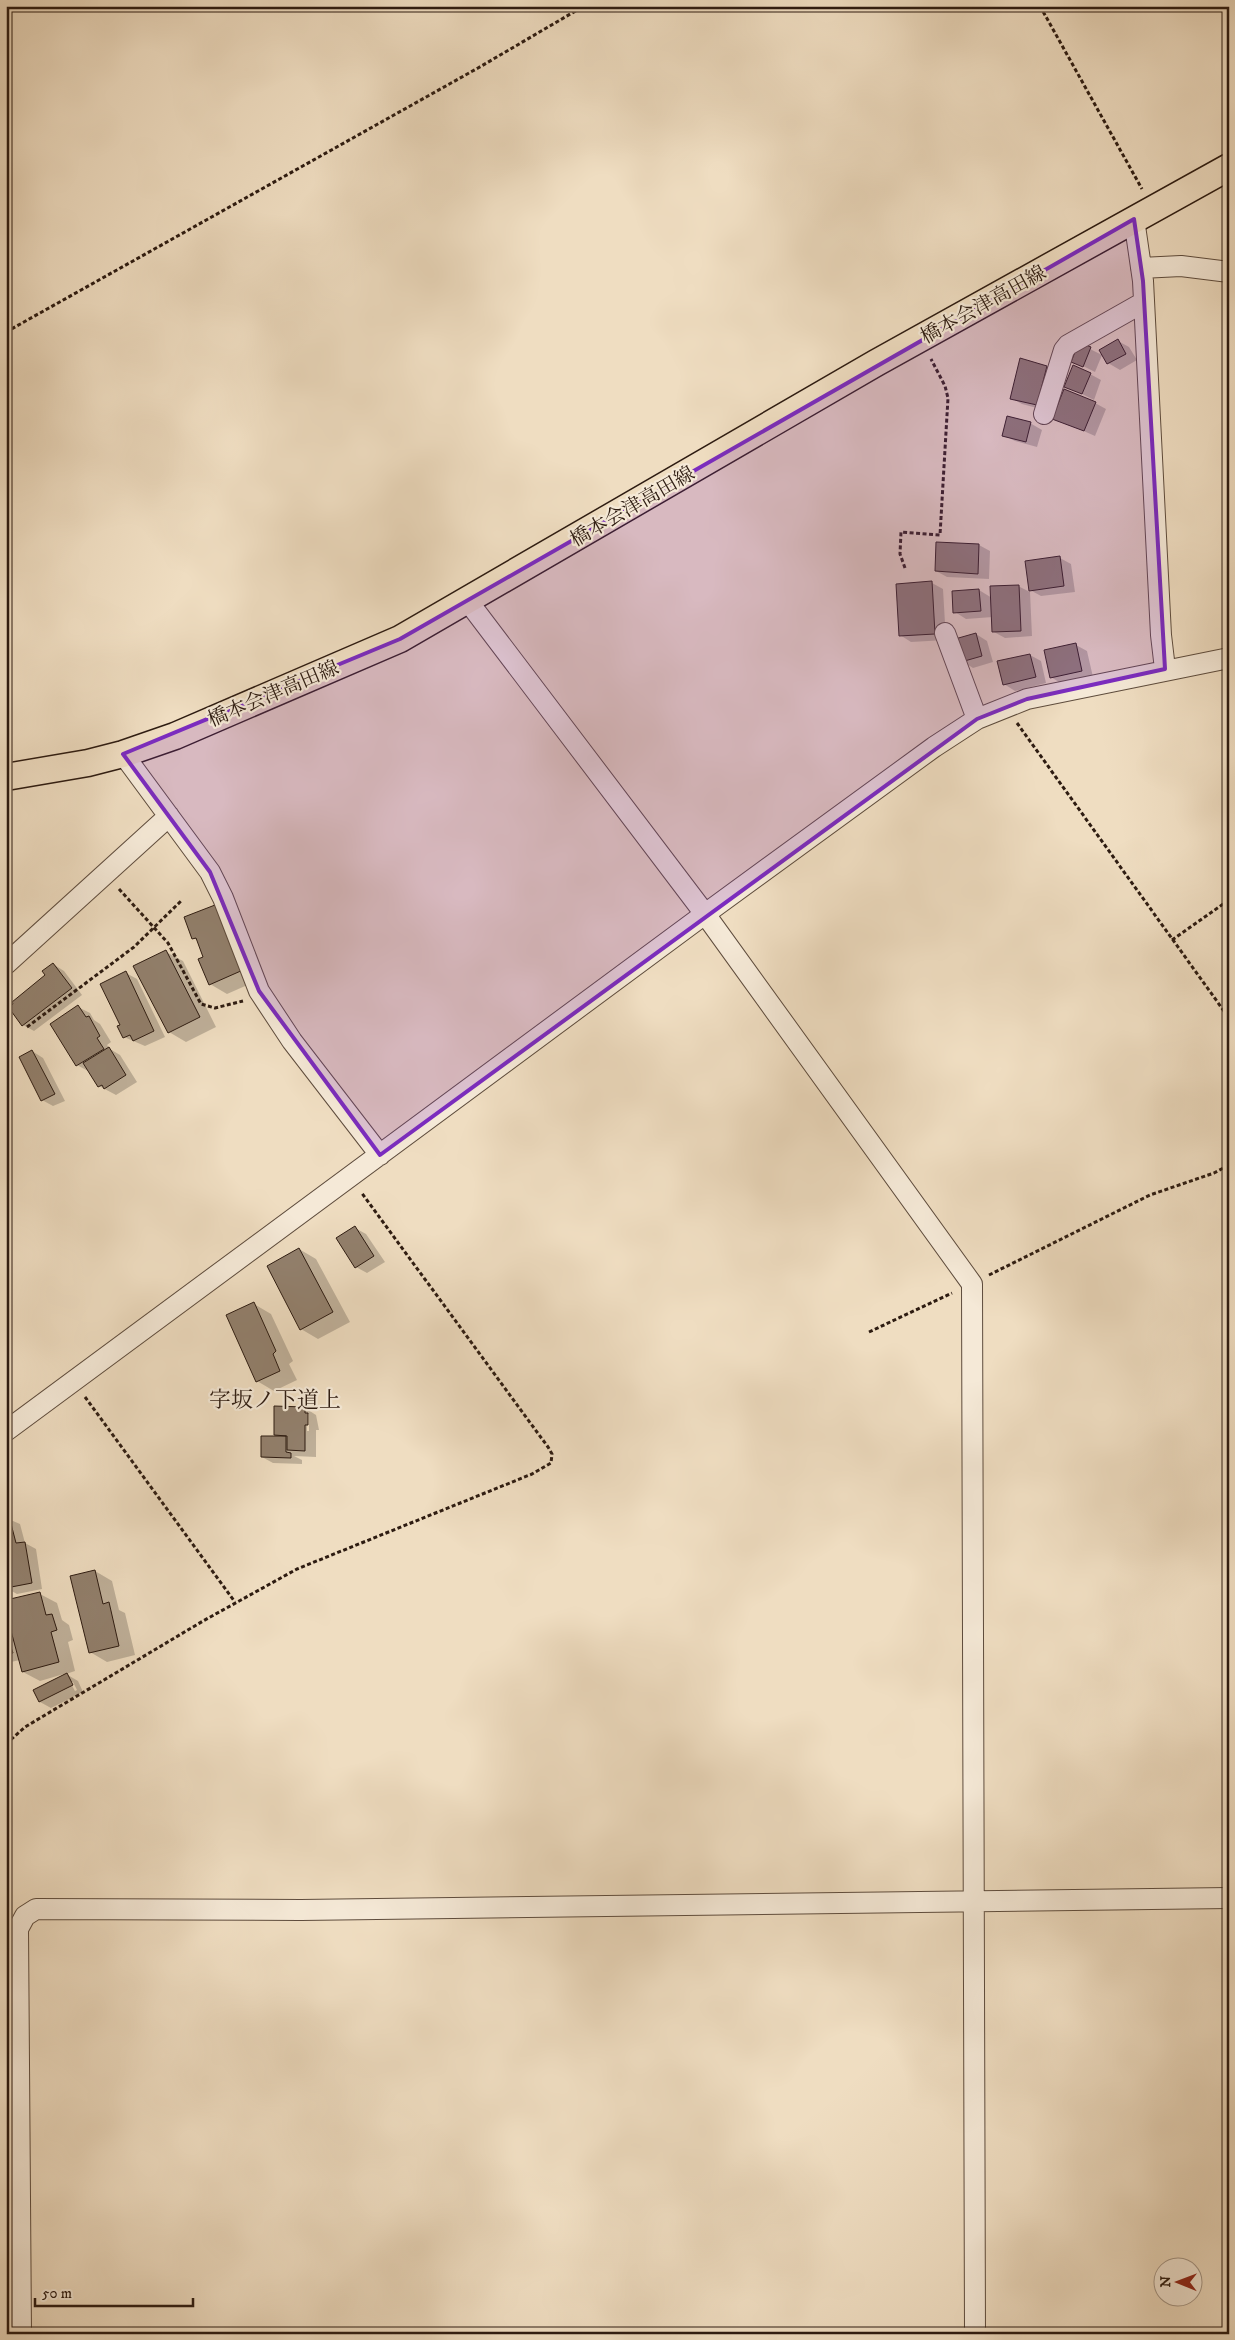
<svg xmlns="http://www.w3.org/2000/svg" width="1235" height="2340" font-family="'IM FELL DW Pica','Noto Serif JP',serif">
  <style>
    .shadow { fill: #0003; fill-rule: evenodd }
    .building { fill: #92806d; stroke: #2d1b11 }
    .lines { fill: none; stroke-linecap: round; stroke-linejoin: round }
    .minor-casing { stroke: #5e4c3d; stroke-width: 22 }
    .major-casing { stroke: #2d1b11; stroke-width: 29 }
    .path { stroke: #2d1b11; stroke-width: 3; stroke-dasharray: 4 2.5; stroke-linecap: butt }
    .minor { stroke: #f5e9d7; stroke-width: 20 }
    .major { stroke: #efddc1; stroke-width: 26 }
    .marked { fill: #7b2cbf; fill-opacity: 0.2; stroke: #7b2cbf; stroke-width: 4; stroke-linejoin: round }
    .labels { text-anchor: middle; stroke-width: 4.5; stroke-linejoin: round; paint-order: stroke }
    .street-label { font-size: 20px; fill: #2d1b11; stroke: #f5e9d7 }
    .quarter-label { font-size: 22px; fill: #2d1b11; stroke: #f5e9d7 }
  </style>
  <rect width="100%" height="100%" fill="#efddc1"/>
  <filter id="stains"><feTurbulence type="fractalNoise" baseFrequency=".004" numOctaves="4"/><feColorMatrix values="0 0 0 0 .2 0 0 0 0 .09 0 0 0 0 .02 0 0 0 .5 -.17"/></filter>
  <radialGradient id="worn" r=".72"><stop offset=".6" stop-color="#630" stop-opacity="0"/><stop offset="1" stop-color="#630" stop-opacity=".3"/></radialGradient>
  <path class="shadow" d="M1118 341 1129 347 1137 360 1120 370 1108 363Z
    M1080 344 1102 355 1095 372 1073 361Z
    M1047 367 1058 373 1048 411 1022 404 1011 398Z
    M1090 374 1101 380 1094 400 1066 386Z
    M1095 403 1106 409 1095 436 1054 418Z
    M1030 423 1042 430 1037 447 1015 441 1003 435Z
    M979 545 990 551 989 579 947 577 936 571Z
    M1060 558 1071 564 1075 592 1041 596 1030 590Z
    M932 583 943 589 946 640 911 642 900 635Z
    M1018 586 1030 592 1032 636 1005 638 994 632 993 617 966 619 955 612 979 590 992 598Z
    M976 634 987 641 993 662 973 668 962 661Z
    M1076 645 1087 651 1093 677 1062 684 1051 677Z
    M1030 655 1041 661 1046 683 1015 691 1004 684Z
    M185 918 259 980 227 994 210 984 205 957 199 941 193 938Z
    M166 952 183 961 216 1027 186 1042 169 1032Z
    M53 964 64 971 82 995 34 1031 23 1025Z
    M126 973 137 979 165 1037 145 1046 124 1037 122 1025Z
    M78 1007 90 1013 94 1020 100 1024 111 1042 107 1045 110 1049 120 1055 137 1082 116 1095 99 1086 88 1071 77 1065Z
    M32 1051 43 1058 65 1101 53 1106 42 1100Z
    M355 1228 366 1234 385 1262 367 1273 356 1267Z
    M299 1249 316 1259 350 1322 318 1339 301 1329Z
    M254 1304 271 1314 293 1361 289 1364 297 1380 274 1391 257 1381Z
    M275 1408H305L316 1415 319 1430H316V1457L294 1456 302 1460V1464L273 1463 262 1457 275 1437ZM307 1414H309V1431H307Z
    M6 1518 20 1524 25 1543 36 1549 42 1589 17 1594 6 1588Z
    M95 1571 112 1581 119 1610 125 1613 135 1655 107 1662 90 1652Z
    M40 1594 57 1603 62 1620 69 1625 73 1640 68 1642 75 1671 66 1674 78 1681 83 1692 51 1708 40 1702 64 1674 40 1681 23 1672 20 1660 6 1663V1633L14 1637ZM70 1682H73L77 1690 75 1691Z"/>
  <path class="building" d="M1118 339 1126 354 1107 364 1099 350Z
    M1079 342 1091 347 1083 367 1071 362Z
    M1020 358 1047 366 1037 405 1010 399Z
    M1073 365 1091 373 1082 394 1064 387Z
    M1226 387H1229V407H1225Z
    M1064 389 1096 402 1084 431 1052 419Z
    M1007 416 1031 422 1026 442 1002 436Z
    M936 542 979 544 978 574 935 571Z
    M1060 556 1064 586 1029 591 1025 561Z
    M932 581 935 634 899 636 896 584Z
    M1019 585 1021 631 992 632 990 586Z
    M979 589 981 611 953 613 952 591Z
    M976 633 982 656 961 662 955 639Z
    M1076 643 1082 671 1050 678 1044 650Z
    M1030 654 1036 677 1003 685 997 661Z
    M215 905 243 970 209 985 198 959 203 957 196 938 192 939 184 917Z
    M166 950 200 1017 168 1033 133 966Z
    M53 963 72 988 22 1026 9 1008 13 1004 12 1002 45 975 42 971Z
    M126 971 154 1031 133 1041 130 1035 123 1038 117 1026 120 1025 100 984Z
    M78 1005 86 1017 89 1016 100 1036 97 1038 104 1049 76 1066 50 1024Z
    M109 1047 126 1075 104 1089 102 1085 98 1087 83 1063Z
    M32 1050 55 1094 41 1101 19 1057Z
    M355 1226 374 1256 355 1268 336 1238Z
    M299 1248 333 1312 300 1330 267 1266Z
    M254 1302 276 1351 273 1354 280 1371 256 1382 226 1315Z
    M274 1406 305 1407V1413H308V1425H305V1451L287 1450V1436L274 1435Z
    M261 1436H286V1452L291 1453V1458L261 1457Z
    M9 1516 16 1543 25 1542 32 1583 6 1588V1517Z
    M95 1570 103 1604 109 1602 119 1646 89 1653 70 1576Z
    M40 1592 46 1615 52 1614 57 1630 51 1632 59 1662 22 1672 6 1612V1600Z
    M6 1632 13 1653 6 1655Z
    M67 1673 73 1685 39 1702 33 1690Z"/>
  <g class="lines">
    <defs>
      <path id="minor" d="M1134 219 1143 281 1161 635 1165 669
        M1141 268 1181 266 1229 272
        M1044 414 1064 350 1068 345 1144 302
        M467 600 705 914 972 1284 975 2334
        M945 633 977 719
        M123 754 210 872 223 898 259 991 292 1041 380 1155
        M6 964 169 816
        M6 1431 705 914 934 747 977 719 1027 699 1229 658
        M21 2334 18 1929 25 1916 36 1909 301 1910 1229 1898"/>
      <path id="major" d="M6 777 88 763 123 754 175 736 400 639 876 363 1229 167"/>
    </defs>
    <use href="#minor" class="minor-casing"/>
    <use href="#major" class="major-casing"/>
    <path class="path" d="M1040 6 1142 189
      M6 332 478 68 584 6
      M905 568 900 554 901 532 940 535 948 398 945 386 931 359
      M1017 723 1229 1018
      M119 889 168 943 201 1004 215 1008 243 1001
      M1172 940 1229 900
      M27 1027 134 947 181 901
      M989 1275 1150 1195 1214 1173 1229 1165
      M869 1332 952 1293
      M85 1397 235 1602
      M6 1744 25 1727 203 1621 297 1569 532 1474 551 1463 552 1454 548 1447 361 1192"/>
    <use href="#minor" class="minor"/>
    <use href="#major" class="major"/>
  </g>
  <path class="marked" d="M1134 219 1143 281 1165 669 1027 699 977 719 380 1155 259 991 210 872 123 754 400 639Z"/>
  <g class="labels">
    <g class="street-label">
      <text transform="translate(983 304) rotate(-29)" y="7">橋本会津高田線</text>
      <text transform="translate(632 506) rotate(-30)" y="7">橋本会津高田線</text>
      <text transform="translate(273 693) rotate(-23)" y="7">橋本会津高田線</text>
    </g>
    <g class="quarter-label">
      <text x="275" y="1407">字坂ノ下道上</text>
    </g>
  </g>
  <rect width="1235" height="2340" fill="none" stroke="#efddc1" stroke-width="25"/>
  <rect x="8" y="8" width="1220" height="2325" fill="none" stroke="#2d1b11" stroke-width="2.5"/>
  <rect x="12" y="12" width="1210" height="2315" fill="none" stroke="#2d1b11"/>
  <g transform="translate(1178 2282) rotate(271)"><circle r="24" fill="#f5e9d7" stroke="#a59788"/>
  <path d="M0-4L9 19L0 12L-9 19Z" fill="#8f2418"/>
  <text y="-8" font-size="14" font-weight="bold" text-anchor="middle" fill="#2d1b11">N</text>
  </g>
  <path d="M35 2298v8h158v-8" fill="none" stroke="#2d1b11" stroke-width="2.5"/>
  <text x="42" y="2298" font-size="15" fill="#2d1b11" stroke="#f5e9d7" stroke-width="4" paint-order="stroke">50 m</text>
  <rect width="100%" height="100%" filter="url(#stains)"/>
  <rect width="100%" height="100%" fill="url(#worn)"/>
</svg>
